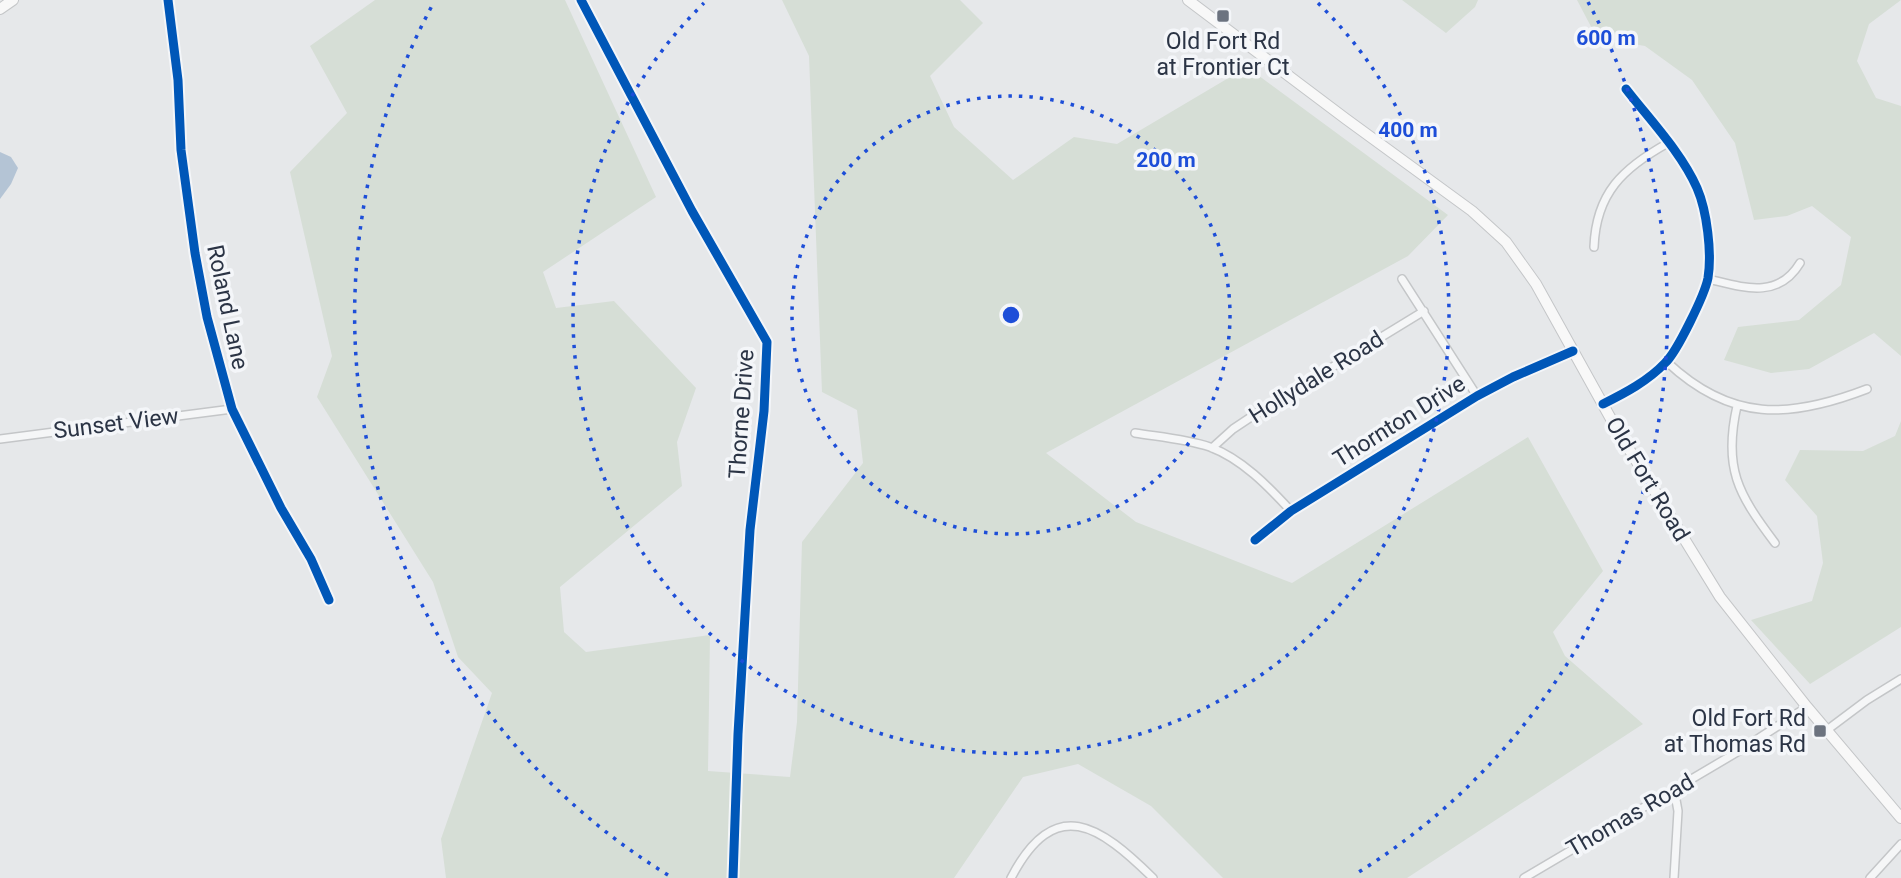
<svg xmlns="http://www.w3.org/2000/svg" width="1901" height="878" font-family="Roboto,sans-serif">
  <style>
    .green { fill: #d6ded6 }
    .water { fill: #b4c4d5 }
    .lines { fill: none; stroke-linecap: round; stroke-linejoin: round }
    .minor-casing { stroke: #c4c6c8; stroke-width: 10 }
    .secondary-casing { stroke: #c4c6c8; stroke-width: 12 }
    .minor { stroke: #f5f6f7; stroke-width: 7 }
    .secondary { stroke: #f8f8f8; stroke-width: 10 }
    .cycleway-casing { stroke: #f4f6f9; stroke-width: 13 }
    .cycleway { stroke: #0057b8; stroke-width: 9 }
    .ring { fill: none; stroke: #1d4ed8; stroke-width: 3.5; stroke-dasharray: 3.5 7 }
    .poi-dot { fill: #6c737f; stroke: #f4f6f9; stroke-width: 2.5 }
    .labels { text-anchor: middle; stroke-width: 7; stroke-linejoin: round; paint-order: stroke }
    .poi-label { font-size: 23px; fill: #2b3445; stroke: #f4f6f9 }
    .street-label { font-size: 23px; fill: #2b3445; stroke: #f4f6f9 }
    .centre { fill: #1d4ed8; stroke: #f4f6f9; stroke-width: 3.5 }
    .ring-label { font-size: 21px; text-anchor: middle; font-weight: bold; fill: #1d4ed8; stroke: #f4f6f9; stroke-width: 7; stroke-linejoin: round; paint-order: stroke }
  </style>
  <rect width="100%" height="100%" fill="#e6e8ea"/>
  <path class="green" d="M375 0H565L656 197 543 272 556 308 614 301 696 388 677 442 682 486 560 587 564 632 586 652 710 635 708 771 790 777 797 722 802 542 863 463 857 410 822 392 809 56 782 0H960L983 23 930 76 954 127 1013 180 1074 137 1117 144 1247 67 1448 215 1408 256 1046 453 1136 522 1292 583 1528 437 1603 571 1553 632 1565 656 1643 724 1407 878H1223L1151 806 1078 764 1023 777 954 878H446L441 839 492 693 458 657 433 582 317 397 332 356 290 172 347 113 310 46Z
    M1402 0H1478L1475 7 1446 33Z
    M1577 0H1901L1869 24 1857 61 1876 98 1901 106V356L1874 333 1809 369 1771 373 1724 360 1738 327 1799 320 1841 285 1851 237 1812 206 1787 216 1754 220 1735 143 1692 80 1645 46 1597 38Z
    M1901 421V627L1810 684 1751 620 1812 601 1823 563 1817 516 1785 480 1800 450 1863 451 1895 436Z"/>
  <path class="water" d="M0 152 11 157 18 168 11 184 0 199Z"/>
  <g class="lines">
    <defs>
      <path id="minor" d="M168 0 178 80 181 150 195 253 207 317 232 409 281 508 311 559 329 600
        M581 0 692 211 767 342 764 411 750 530 738 734 733 878
        M1594 247C1596 193 1623 168 1668 143
        M1402 279 1477 396
        M1708 279C1742 287 1778 300 1800 263
        M1667 362C1731 422 1789 419 1867 389
        M1603 404C1625 393 1648 381 1665 363 1677 352 1705 294 1708 278 1712 253 1707 211 1697 188 1681 152 1650 120 1626 89
        M1737 406C1723 468 1738 494 1775 543
        M1135 433C1160 437 1186 439 1210 447 1242 459 1268 486 1291 511
        M0 439 232 409
        M1212 448 1233 429 1254 415 1424 311
        M1255 540 1291 511 1477 396 1513 377 1573 351
        M1827 730 1867 700 1901 679
        M1674 789 1678 811 1674 878
        M1011 878C1055 793 1100 826 1153 878
        M1524 878 1739 751 1807 707
        M1870 878 1901 844"/>
      <path id="secondary" d="M1188 0 1346 119 1472 211 1506 242 1536 284 1616 428 1720 597 1807 707 1901 818
        M0 9 13 0"/>
    </defs>
    <use href="#minor" class="minor-casing"/>
    <use href="#secondary" class="secondary-casing"/>
    <use href="#minor" class="minor"/>
    <use href="#secondary" class="secondary"/>
    <defs>
      <path id="cycleway" d="M168 0 178 80 181 150 195 253 207 317 232 409 281 508 311 559 329 600
        M581 0 692 211 767 342 764 411 750 530 738 734 733 878
        M1603 404C1625 393 1648 381 1665 363 1677 352 1705 294 1708 278 1712 253 1707 211 1697 188 1681 152 1650 120 1626 89
        M1255 540 1291 511 1477 396 1513 377 1573 351"/>
    </defs>
    <use href="#cycleway" class="cycleway-casing"/>
    <use href="#cycleway" class="cycleway"/>
  </g>
  <g class="ring">
    <circle cx="1011" cy="315" r="219"/>
    <path d="M1318 3A438 438 0 1 1 704 3"/>
    <path d="M668 875A657 657 0 0 1 434 2M1588 2A657 657 0 0 1 1354 875"/>
  </g>
  <g class="poi-dot">
    <rect x="1216" y="9" width="14" height="14" rx="3.5"/>
    <rect x="1813" y="724" width="14" height="14" rx="3.5"/>
  </g>
  <g class="labels">
    <g class="poi-label">
      <text x="1223" y="49">Old Fort Rd<tspan x="1223" dy="26">at Frontier Ct</tspan></text>
      <text x="1806" y="726" text-anchor="end">Old Fort Rd<tspan x="1806" dy="26">at Thomas Rd</tspan></text>
    </g>
    <g class="street-label">
      <text transform="translate(228 307) rotate(78)" y="8">Roland Lane</text>
      <text transform="translate(1316 377) rotate(-32)" y="8">Hollydale Road</text>
      <text transform="translate(741 414) rotate(-86)" y="8">Thorne Drive</text>
      <text transform="translate(1399 421) rotate(-32)" y="8">Thornton Drive</text>
      <text transform="translate(116 423) rotate(-7)" y="8">Sunset View</text>
      <text transform="translate(1648 479) rotate(59)" y="8">Old Fort Road</text>
      <text transform="translate(1630 815) rotate(-30)" y="8">Thomas Road</text>
    </g>
  </g>
  <circle cx="1011" cy="315" r="10" class="centre"/>
  <g class="ring-label">
    <text x="1606" y="45">600 m</text>
    <text x="1408" y="137">400 m</text>
    <text x="1166" y="167">200 m</text>
  </g>
</svg>
